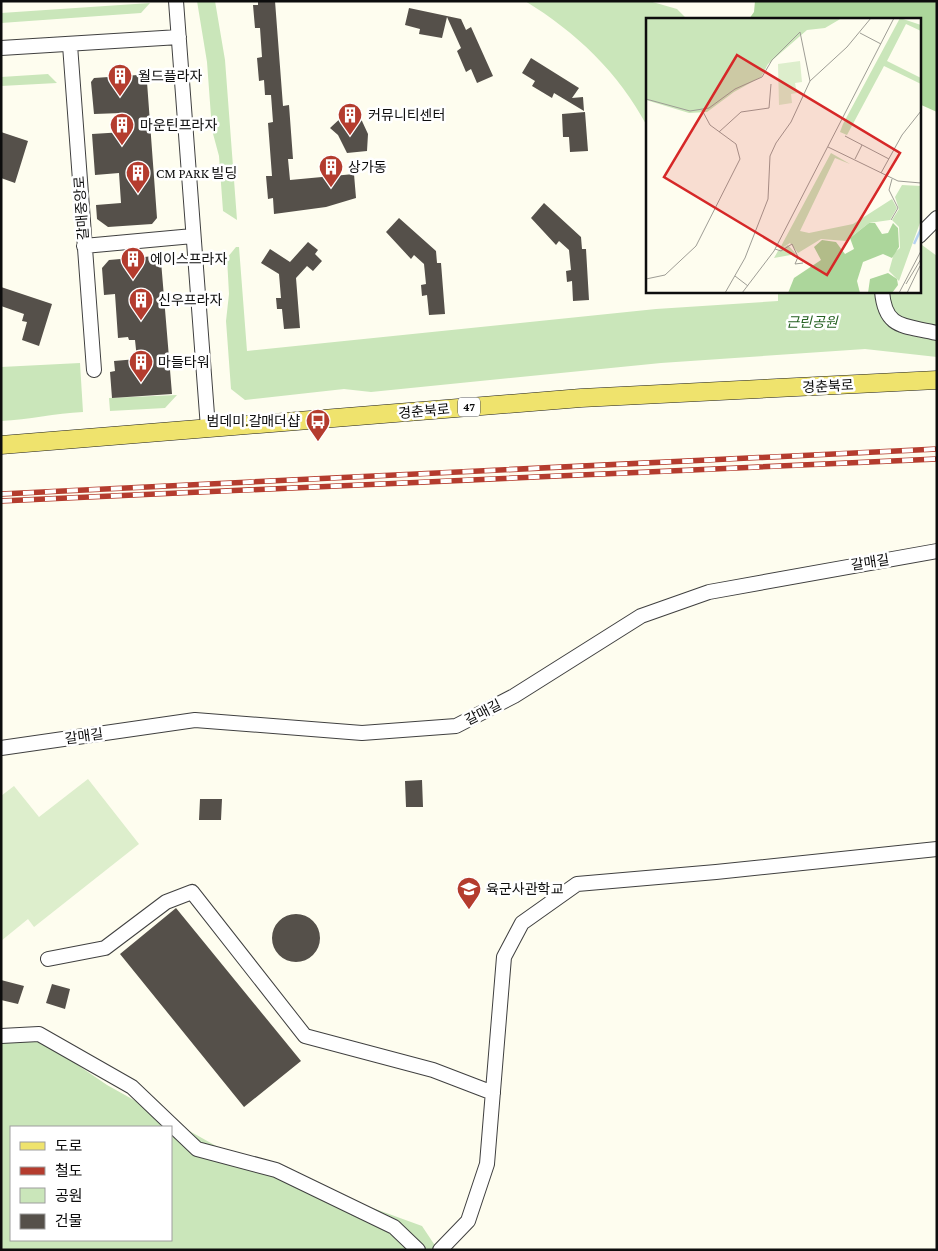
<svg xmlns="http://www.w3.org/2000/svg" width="938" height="1251" font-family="'Crimson Pro','Noto Sans KR',serif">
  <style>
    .green { fill: #cae6ba; fill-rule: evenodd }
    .forest { fill: #acd69b }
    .pitch { fill: #dec }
    .building { fill: #55504a }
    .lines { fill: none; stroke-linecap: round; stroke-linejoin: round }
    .minor-casing { stroke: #404040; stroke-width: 16 }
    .major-casing { stroke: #1e1e1e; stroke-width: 19 }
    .minor { stroke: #fff; stroke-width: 14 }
    .major { stroke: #efe36d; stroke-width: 18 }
    .rail-casing { stroke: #b43c2e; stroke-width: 5.5 }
    .rail { stroke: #fff; stroke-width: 4; stroke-dasharray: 11; stroke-linecap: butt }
    .labels { text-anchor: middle; stroke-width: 5; stroke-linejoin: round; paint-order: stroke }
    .shield { fill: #fff; stroke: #565656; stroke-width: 1 }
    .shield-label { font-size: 12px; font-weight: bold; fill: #0d0d0d }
    .poi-label { font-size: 14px; fill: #0d0d0d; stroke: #fff; text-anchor: start }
    .street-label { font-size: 14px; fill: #0d0d0d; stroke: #fff }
    .park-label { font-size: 14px; font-style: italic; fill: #256122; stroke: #fff }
    .inset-river { fill: none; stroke: #b6d3f2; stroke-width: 2.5 }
    .inset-road { fill: none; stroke: #9e9d95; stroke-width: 1 }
    .view { fill: #d62828; fill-opacity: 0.15; stroke: #d62828; stroke-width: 2.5 }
    .inset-edge { fill: none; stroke: #0d0d0d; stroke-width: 2.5 }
  </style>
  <rect width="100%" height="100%" fill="#fefdef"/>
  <path class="green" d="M197 1H215L225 60 237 220 223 211 219 156 212 130 207 62Z
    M525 1H649L677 9 687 19H647V126C619 73 576 32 525 1Z
    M150 3 141 13 1 23V13Z
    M48 74 57 83 1 86V77Z
    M922 245 937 256V329L901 321 891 306 890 291H919V248Z
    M236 247H239L247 351 656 309 778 301V291H879C881 300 881 310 884 319 890 336 922 337 937 340V357L865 349 661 363 371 392 344 389 245 400 231 389 226 321 229 294 227 258Z
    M80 363 83 412C55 413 29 420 1 421V367Z
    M177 395 165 408 110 411 109 398Z
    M41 1040 107 1085 218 1147 282 1175 422 1226 438 1250H1V1043ZM11 1127H171V1240H11Z"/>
  <path class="forest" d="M755 1H937V112L919 104V19H749L754 12Z"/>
  <path class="pitch" d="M88 779 139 844 34 927 28 919 1 941V796L14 786 39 817Z"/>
  <path class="building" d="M258 1H275L283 106 289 105 293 159H288L290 180 354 174 356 198 326 207 274 214 273 198 268 199 266 176H272L268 123 273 122 271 95H265L264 80 259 81 257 58 262 57 260 28H255L253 5H258Z
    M409 8 461 19 466 30 471 27 493 76 477 83 471 69 466 72 457 51 461 48 447 17 442 38 419 34 420 29 405 25Z
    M531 58 579 88 572 98 583 97 584 111 554 93 552 98 532 86 535 81 522 73Z
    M138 75 147 82 157 218 152 224 108 227 97 219 96 205 121 203 119 173 95 175 92 134 124 132 122 113 94 114 91 82 94 78Z
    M353 112 362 121 368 134 367 151 347 153 338 135 330 128 344 115 347 118Z
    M585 112 588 151 570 152 569 137H563L562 114Z
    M1 132 28 141 15 183 1 178Z
    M544 203 581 237 582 249H586L589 300 573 301 572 281 567 282 566 271 571 270 569 250 559 241 556 245 531 218Z
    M399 218 436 251 437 263H441L445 314 429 315 427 295 422 296 421 285 426 284 424 264 414 255 411 259 386 232Z
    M308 242 318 250 315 254 322 261 313 271 307 266 296 278 300 328 284 329 282 309H277L276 298H281L279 274 261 263 270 249 290 262Z
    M155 256 161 261 172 394 112 398 110 372 115 371 114 361 137 359 135 340H129L128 337 118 338 115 294 104 295 102 268 109 260Z
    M1 287 52 304 39 346 22 340 27 322 22 321 24 314 1 306Z
    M422 780 423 807H406L405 781Z
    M200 799H222L221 820H199Z
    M176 908 301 1061 244 1107 120 954Z
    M272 938a24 24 0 1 1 48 0a24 24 0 1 1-48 0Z
    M1 980 24 986 18 1004 1 1000Z
    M52 984 70 989 65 1009 46 1003Z"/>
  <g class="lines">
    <defs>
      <path id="minor" d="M176 1 208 428
        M70 45 94 370
        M1 48 179 37
        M919 236 937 218
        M84 246 193 236
        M882 291C885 330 905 325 937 333
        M1 748 195 720 362 733 456 726 514 696 641 616 709 592 937 551
        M48 959 105 948 166 902 192 892 305 1036 433 1070 493 1093
        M1 1036 39 1034 132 1087 197 1149 276 1170 394 1227 418 1250
        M440 1250 468 1221 487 1164 504 957 522 923 577 884 716 872 937 849"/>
      <path id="major" d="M1 445 581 398 937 380"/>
    </defs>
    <use href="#minor" class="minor-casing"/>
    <use href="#major" class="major-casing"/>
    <use href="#minor" class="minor"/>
    <use href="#major" class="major"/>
    <defs>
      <path id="rail" d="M1 494 937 449
        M1 501 937 459"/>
    </defs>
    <use href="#rail" class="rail-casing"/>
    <use href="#rail" class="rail"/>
  </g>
  <defs>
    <symbol id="building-pin" viewBox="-11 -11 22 30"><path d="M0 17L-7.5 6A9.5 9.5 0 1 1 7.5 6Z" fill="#b43c2e" stroke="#fff"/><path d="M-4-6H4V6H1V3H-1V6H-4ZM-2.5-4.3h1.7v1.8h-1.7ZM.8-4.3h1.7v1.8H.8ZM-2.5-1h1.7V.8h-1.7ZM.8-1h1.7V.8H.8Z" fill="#fff"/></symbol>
    <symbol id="bus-pin" viewBox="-11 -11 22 30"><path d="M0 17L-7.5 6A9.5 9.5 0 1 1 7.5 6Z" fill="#b43c2e" stroke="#fff"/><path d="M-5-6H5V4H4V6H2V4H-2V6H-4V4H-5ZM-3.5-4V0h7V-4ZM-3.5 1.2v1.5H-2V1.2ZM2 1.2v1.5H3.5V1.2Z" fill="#fff"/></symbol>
    <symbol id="university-pin" viewBox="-11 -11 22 30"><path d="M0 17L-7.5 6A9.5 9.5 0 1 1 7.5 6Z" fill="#b43c2e" stroke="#fff"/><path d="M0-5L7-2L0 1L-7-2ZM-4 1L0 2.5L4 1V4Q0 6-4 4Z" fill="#fff"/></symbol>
  </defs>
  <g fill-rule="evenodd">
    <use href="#building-pin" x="106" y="62" width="28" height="38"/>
    <use href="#building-pin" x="336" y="101" width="28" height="38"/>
    <use href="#building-pin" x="108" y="111" width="28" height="38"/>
    <use href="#building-pin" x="317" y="153" width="28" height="38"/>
    <use href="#building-pin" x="124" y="159" width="28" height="38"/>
    <use href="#building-pin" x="119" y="245" width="28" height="38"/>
    <use href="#building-pin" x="127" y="286" width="28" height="38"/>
    <use href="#building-pin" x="127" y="348" width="28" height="38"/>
    <use href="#bus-pin" x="304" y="407" width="28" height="38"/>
    <use href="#university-pin" x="455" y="875" width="28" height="38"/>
  </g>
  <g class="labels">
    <rect class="shield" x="458" y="397.5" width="22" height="19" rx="4"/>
    <g class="shield-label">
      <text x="469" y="411">47</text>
    </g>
    <g class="poi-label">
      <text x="138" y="81">월드플라자</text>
      <text x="368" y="120">커뮤니티센터</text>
      <text x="140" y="130">마운틴프라자</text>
      <text x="348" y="172">상가동</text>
      <text x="156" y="178">CM PARK 빌딩</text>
      <text x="150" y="264">에이스프라자</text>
      <text x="158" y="305">신우프라자</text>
      <text x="158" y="367">마들타워</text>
      <text x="300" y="426" text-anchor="end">범데미.갈매더샵</text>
      <text x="486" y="894">육군사관학교</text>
    </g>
    <g class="street-label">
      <text transform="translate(81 208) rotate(-94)" y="5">갈매중앙로</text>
      <text transform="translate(828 386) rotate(-3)" y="5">경춘북로</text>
      <text transform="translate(424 411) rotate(-5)" y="5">경춘북로</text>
      <text transform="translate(870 562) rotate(-9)" y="5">갈매길</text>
      <text transform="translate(483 712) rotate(-27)" y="5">갈매길</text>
      <text transform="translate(84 736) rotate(-8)" y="5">갈매길</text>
    </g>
    <g class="park-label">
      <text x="812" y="327">근린공원</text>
    </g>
  </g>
  <g transform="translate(646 18)">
    <rect width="275" height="275" fill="#fefdef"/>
    <path d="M0 0H196L179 10 161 12 122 46 115 59 88 74 61 94 43 95 0 82ZM254 0 275 7V13L260 6 241 43 275 60V66L238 48 201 117 194 114 197 106ZM185 135 204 146 189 140 154 213 163 215 207 206 246 181 251 190 244 202 223 205 200 223 175 221 152 235 144 225 133 232ZM256 167 275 168V202L253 263 243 253 248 235 254 230 253 209 246 202 253 191 249 179ZM142 227 150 236 128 240 132 233Z" fill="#cae6ba"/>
    <path d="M223 205H229L236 216 242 215 247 205 252 210 253 229 246 240 237 236 217 244 211 263 214 275H142L148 260 175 242 168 229 176 222 190 224 199 236 208 231 204 220ZM242 255 251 261 252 267 246 275H222L224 261Z" fill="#acd69b"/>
    <path d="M154 43 156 64 149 65 151 75 145 76 146 85 133 87 132 46Z" fill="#dec"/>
    <path class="inset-river" d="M268 226 275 211"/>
    <path class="inset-road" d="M214 15 235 26M0 81 44 93 63 90 89 71 116 59 126 42 154 14 164 63M73 114 95 94 123 90 125 66M199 118 243 141M182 129 252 163 275 165M209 141 216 127M235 155 256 117 275 93M245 202 252 190 243 172 246 161M129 231 135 233 146 226 152 239 149 246 157 245M89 258 102 268M0 261 19 257 50 228 94 141 90 126 64 107 56 92M260 266 275 241M79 275 99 240 122 181 124 138 130 125 145 104 164 63 201 29 225 0M96 275 128 233 248 0M253 275 275 233M261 275 274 248"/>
    <path class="view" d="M91 37 254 135 181 257 18 159Z"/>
    <rect width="275" height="275" class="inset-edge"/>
  </g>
  <rect width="938" height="1251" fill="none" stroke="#0d0d0d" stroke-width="5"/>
  <rect x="10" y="1126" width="162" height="115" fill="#ffffff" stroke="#9e9e9e"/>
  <rect x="20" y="1142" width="25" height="8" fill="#efe36d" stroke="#9e9e9e"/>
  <text x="55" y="1151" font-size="15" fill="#0d0d0d">도로</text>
  <rect x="20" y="1167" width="25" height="8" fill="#b43c2e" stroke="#9e9e9e"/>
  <text x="55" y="1176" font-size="15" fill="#0d0d0d">철도</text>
  <rect x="20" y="1188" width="25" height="15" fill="#cae6ba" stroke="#9e9e9e"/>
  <text x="55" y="1201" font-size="15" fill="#0d0d0d">공원</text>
  <rect x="20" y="1214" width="25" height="15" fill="#55504a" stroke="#9e9e9e"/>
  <text x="55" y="1226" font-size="15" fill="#0d0d0d">건물</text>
</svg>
